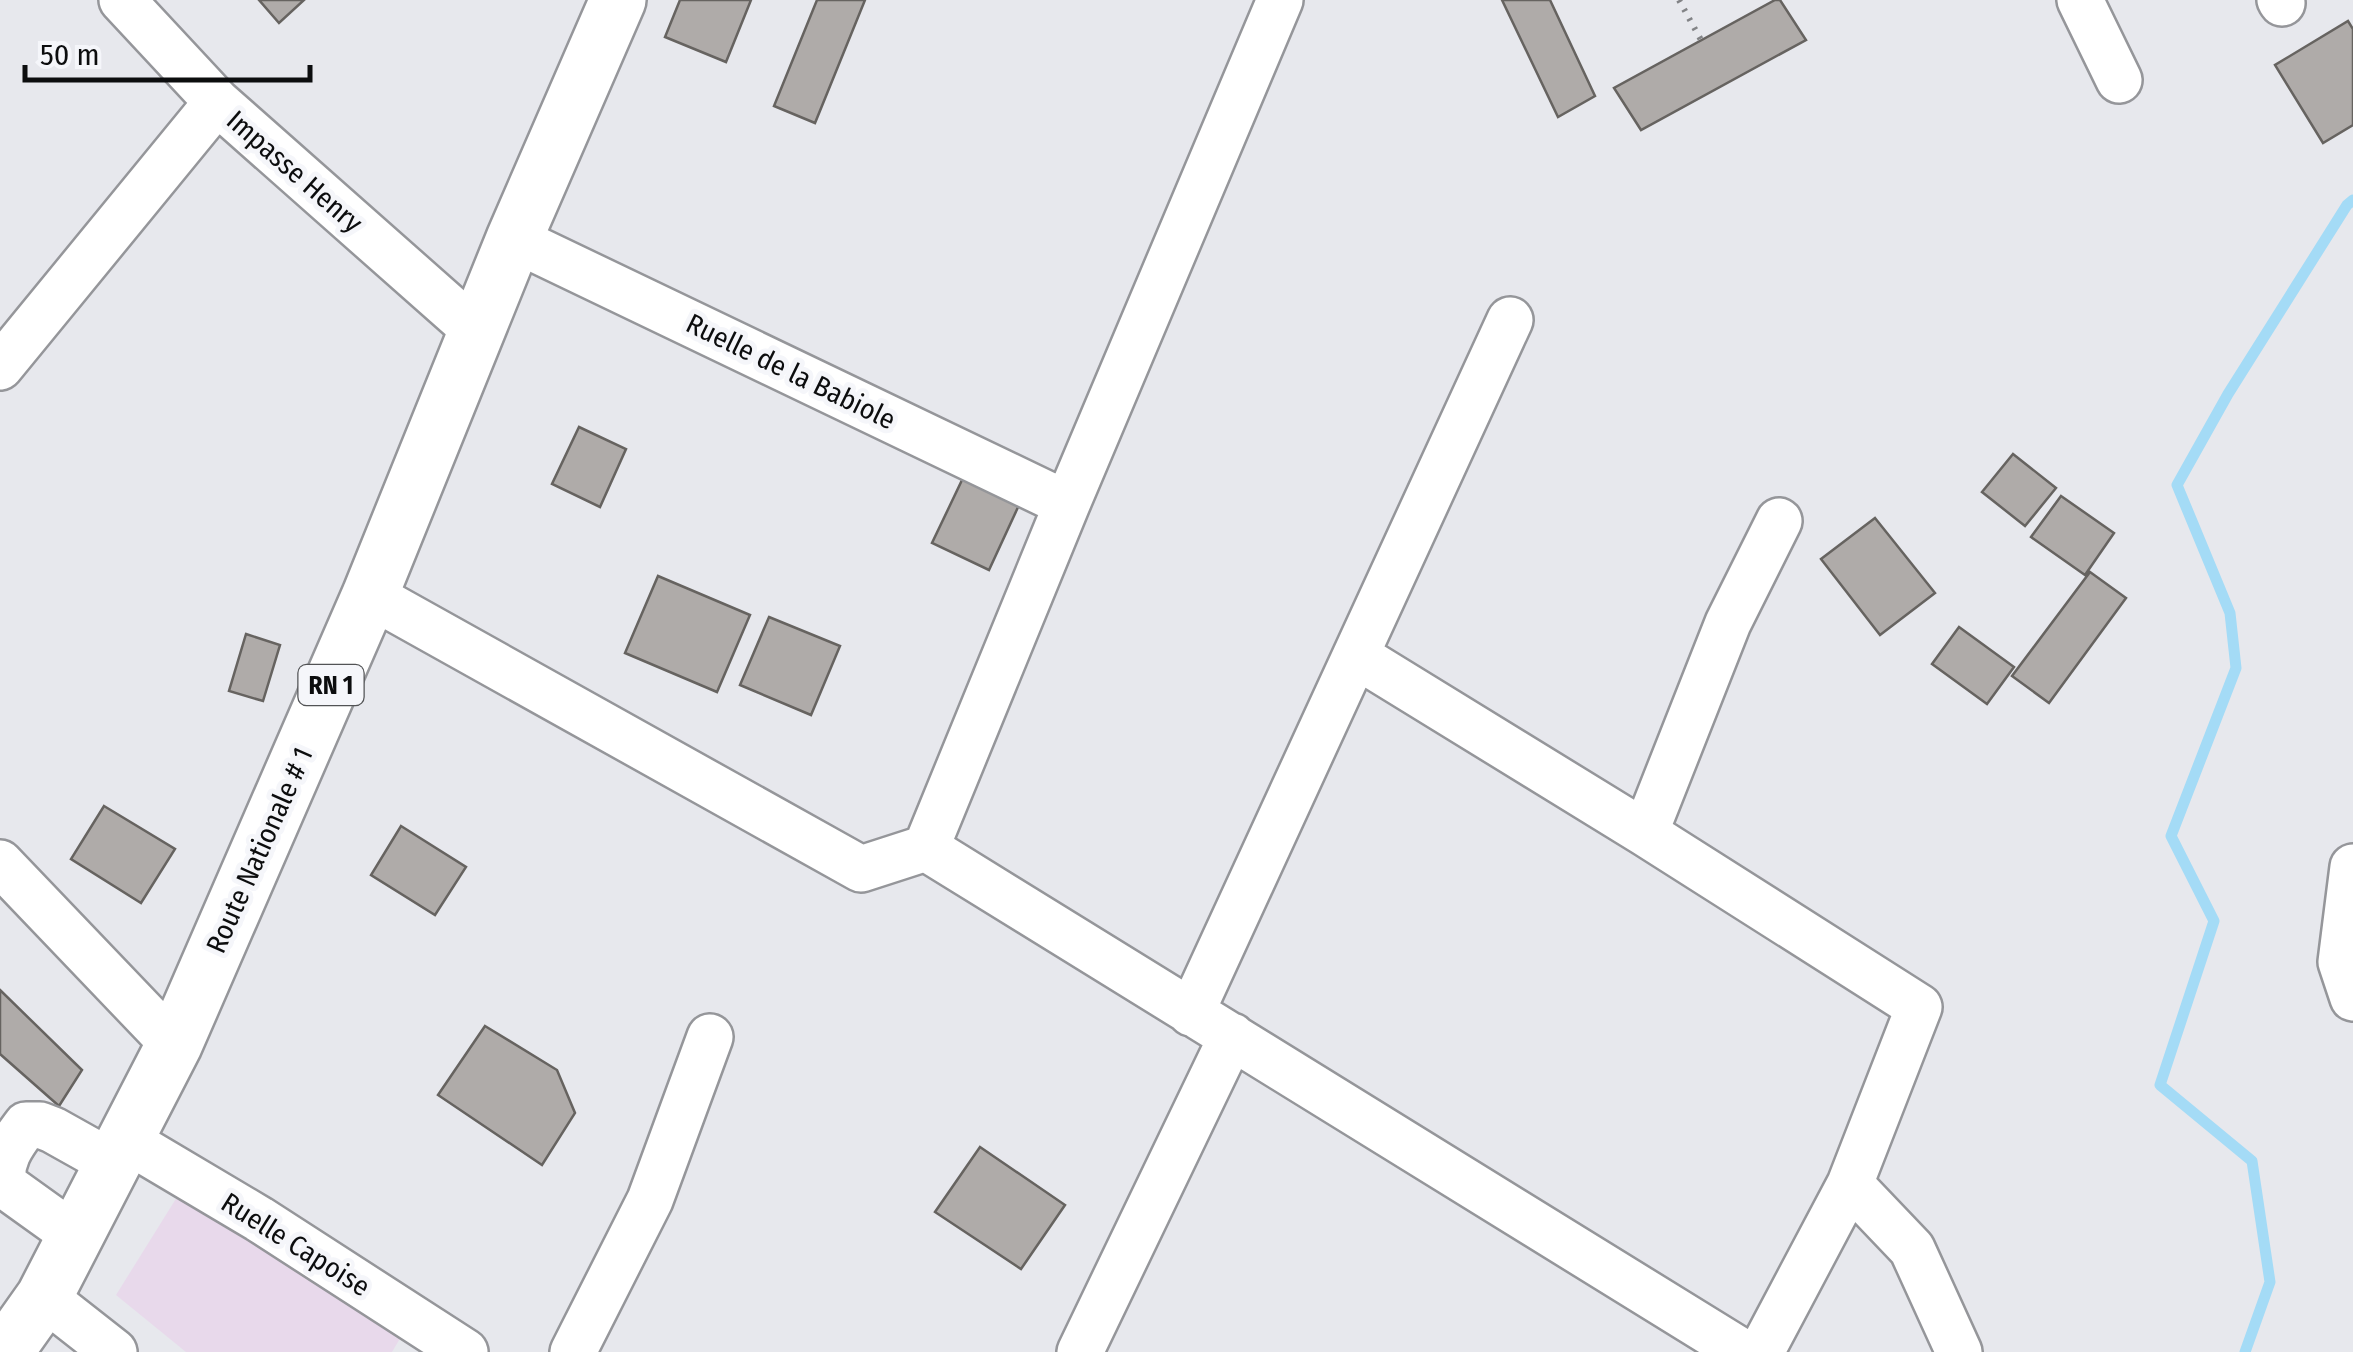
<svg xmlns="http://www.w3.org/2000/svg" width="2353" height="1352" font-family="'Fira Sans Condensed',sans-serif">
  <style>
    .education { fill: #e8d9eb }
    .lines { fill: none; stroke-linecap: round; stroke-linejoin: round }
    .stream { stroke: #a4dbf6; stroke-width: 11 }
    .building { fill: #afaba9; stroke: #666360; stroke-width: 2.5 }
    .minor-casing { stroke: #95969a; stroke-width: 50 }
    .major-casing { stroke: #95969a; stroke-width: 60 }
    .path { stroke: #828386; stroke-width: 6; stroke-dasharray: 2.5 8; stroke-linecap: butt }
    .minor { stroke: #fff; stroke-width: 45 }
    .major { stroke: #fff; stroke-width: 55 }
    .labels { text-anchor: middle; stroke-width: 10; stroke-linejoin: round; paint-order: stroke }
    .shield { fill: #f5f6fa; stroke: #525355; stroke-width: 2.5 }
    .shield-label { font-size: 25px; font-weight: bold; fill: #0c0d0e }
    .street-label { font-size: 28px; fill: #0c0d0e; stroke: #f5f6fa }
  </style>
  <rect width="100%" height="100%" fill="#e7e8ed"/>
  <path class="education" d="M192 1173 408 1325 392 1352H186L116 1295Z"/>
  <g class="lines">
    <path class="stream" d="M2245 1352 2270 1282 2252 1161 2160 1085 2214 921 2171 836 2236 668 2230 613 2177 485 2228 394 2347 205 2353 200"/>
  </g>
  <path class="building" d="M259 0H304L279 23Z
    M680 0H751L726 62 665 37Z
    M817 0H865L815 123 774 106Z
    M1502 0H1550L1595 96 1558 117Z
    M1775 0H1780L1806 40 1641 130 1614 88Z
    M2348 21 2353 29V125L2323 143 2275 65Z
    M579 427 626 449 600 507 552 484Z
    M2013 454 2056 488 2025 526 1982 492Z
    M963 478 1019 505 989 570 932 543Z
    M2061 496 2114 533 2085 575 2031 537Z
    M1875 518 1935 593 1880 635 1821 559Z
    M2090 572 2126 598 2049 703 2012 676Z
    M658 576 750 615 717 692 625 653Z
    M769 617 840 646 811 715 740 685Z
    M1959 627 2014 667 1987 704 1932 664Z
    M246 634 280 645 263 701 229 691Z
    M104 806 175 849 141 903 71 859Z
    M401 826 466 867 435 915 371 875Z
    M0 990 82 1070 59 1106 0 1054Z
    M485 1026 557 1070 575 1113 542 1165 438 1095Z
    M980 1147 1065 1205 1021 1269 935 1212Z"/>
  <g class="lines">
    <defs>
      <path id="minor" d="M122 0 217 102 477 332
        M2080 0 2119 80
        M2280 0 2282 3
        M514 239 1067 504
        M0 367 217 102
        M370 595 861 869 926 848 1742 1352
        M1357 656 1645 833 1919 1007 1850 1184 1761 1352
        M1645 833 1728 623 1779 521
        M926 848 1067 504 1280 0
        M0 863 174 1045
        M2353 867 2341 962 2353 998
        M1191 1013 1510 320
        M126 1140 259 1219 465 1352
        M1850 1184 1912 1249 1959 1352
        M74 1235 3 1184C0 1159 12 1144 26 1125H40L53 1130 112 1163
        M44 1297 114 1352
        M573 1352 650 1200 710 1037
        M1080 1352 1232 1036"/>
      <path id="major" d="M5 1352 44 1297 174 1045 370 595 514 239 618 0"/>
    </defs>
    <use href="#minor" class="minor-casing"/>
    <use href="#major" class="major-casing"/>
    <path class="path" d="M1679 0 1701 40"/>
    <use href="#minor" class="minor"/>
    <use href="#major" class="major"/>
  </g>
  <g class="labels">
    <rect class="shield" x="298.5" y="665" width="65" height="40" rx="8"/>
    <g class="shield-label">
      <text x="331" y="694">RN 1</text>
    </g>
    <g class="street-label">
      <text transform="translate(295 171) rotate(41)" y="10">Impasse Henry</text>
      <text transform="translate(791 371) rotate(26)" y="10">Ruelle de la Babiole</text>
      <text transform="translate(259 850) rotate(-66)" y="10">Route Nationale # 1</text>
      <text transform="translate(296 1244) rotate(32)" y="10">Ruelle Capoise</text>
    </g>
  </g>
  <path d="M25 65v15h285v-15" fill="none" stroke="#0c0d0e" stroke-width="5"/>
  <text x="40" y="65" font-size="30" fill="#0c0d0e" stroke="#f5f6fa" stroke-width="8" paint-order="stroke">50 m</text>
</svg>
